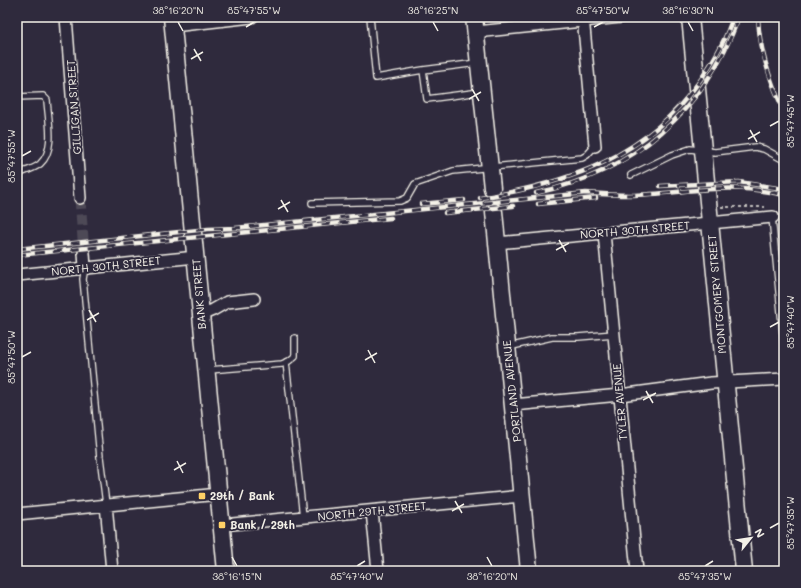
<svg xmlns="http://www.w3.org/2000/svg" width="801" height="588" font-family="Mali,sans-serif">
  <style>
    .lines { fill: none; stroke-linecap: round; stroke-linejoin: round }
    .street-tunnel { stroke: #4d4857; stroke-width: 11; stroke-dasharray: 11 5.5; stroke-linecap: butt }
    .secondary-tunnel { stroke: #4d4857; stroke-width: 16; stroke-dasharray: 16 8; stroke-linecap: butt }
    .lane-casing { stroke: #f4f1e8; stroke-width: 8 }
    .street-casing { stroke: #f4f1e8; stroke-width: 14 }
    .secondary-casing { stroke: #f4f1e8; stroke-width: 19 }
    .path { stroke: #f4f1e8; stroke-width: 1.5; stroke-dasharray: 3 3; stroke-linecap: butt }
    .lane { stroke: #2f2a3d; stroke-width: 5.5 }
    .street { stroke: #2f2a3d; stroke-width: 11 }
    .secondary { stroke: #2f2a3d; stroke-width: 16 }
    .rail-casing { stroke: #f4f1e8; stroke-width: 4.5 }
    .rail { stroke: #2f2a3d; stroke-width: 3; stroke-dasharray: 9; stroke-linecap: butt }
    .ticks { fill: none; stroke: #f4f1e8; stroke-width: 1.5 }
    .poi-dot { fill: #ffd166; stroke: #2f2a3d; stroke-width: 1.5 }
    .labels { text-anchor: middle; stroke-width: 3.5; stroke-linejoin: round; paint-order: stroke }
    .street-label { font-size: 11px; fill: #f4f1e8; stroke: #2f2a3d }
    .poi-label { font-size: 11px; font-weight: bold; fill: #f4f1e8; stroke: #2f2a3d; text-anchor: start }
    .neatline { fill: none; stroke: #f4f1e8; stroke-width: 1.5 }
    .ticks-label { font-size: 10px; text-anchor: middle; fill: #f4f1e8 }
  </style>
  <rect width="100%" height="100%" fill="#2f2a3d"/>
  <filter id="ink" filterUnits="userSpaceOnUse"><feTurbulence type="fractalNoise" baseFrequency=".025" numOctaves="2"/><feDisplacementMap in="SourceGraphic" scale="8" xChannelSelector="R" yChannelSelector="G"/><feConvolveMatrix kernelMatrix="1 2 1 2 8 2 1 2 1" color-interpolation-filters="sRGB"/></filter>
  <g filter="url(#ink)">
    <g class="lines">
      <path class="street-tunnel" d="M80 198 84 253"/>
      <path class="secondary-tunnel" d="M492 188 494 212"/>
      <defs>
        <path id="lane" d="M370 17 376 78 423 70
          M477 63 423 70 427 99 480 92
          M17 97 43 96 47 100C48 119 56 150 40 164 34 169 25 171 17 174
          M631 175 672 155 690 149 715 152 755 147 764 149 784 160
          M312 203 400 201 407 198 415 184 453 171 582 158 587 155 595 146
          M772 217 784 345
          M85 268 83 279 100 457 106 504
          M508 347 552 337H578L614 334
          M286 362 303 517
          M209 370 282 364 289 361 295 356V338"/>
        <path id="street" d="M66 17 80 198
          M583 17 595 146
          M173 26 252 17
          M476 32 621 17
          M604 233 637 571
          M497 243 773 217
          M84 253 85 268
          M17 275 196 257
          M201 315 213 310 227 302 254 299
          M513 405 620 395 711 383 784 379
          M106 504 112 571
          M372 511 378 571
          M17 514 219 494
          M222 525 522 496"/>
        <path id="secondary" d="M172 17 226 571
          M474 17 492 188
          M690 17 744 571
          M494 212 529 571"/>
      </defs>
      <use href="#lane" class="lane-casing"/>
      <use href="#street" class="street-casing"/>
      <use href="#secondary" class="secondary-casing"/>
      <path class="path" d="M721 207H765"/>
      <use href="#lane" class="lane"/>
      <use href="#street" class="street"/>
      <use href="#secondary" class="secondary"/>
      <defs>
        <path id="rail" d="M758 17C759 50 770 81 784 111
          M660 186 739 182 784 189
          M536 193C635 172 704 111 739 17
          M480 198C570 183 647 157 701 79 714 60 726 39 733 17
          M421 204 464 200
          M538 204 596 198
          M445 213 513 206
          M17 249 208 229 235 228 586 193C600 194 615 195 629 195 685 194 727 181 784 195
          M17 255 391 218"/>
      </defs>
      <use href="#rail" class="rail-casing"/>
      <use href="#rail" class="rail"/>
    </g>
  </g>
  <path class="ticks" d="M178 22 183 31M433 22 438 31M688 22 693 31M246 27 254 22M594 27 603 22M194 49 201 61M191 59 203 52M472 89 479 101M469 99 481 92M770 126 779 121M750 130 757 142M748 139 760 132M22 156 31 151M281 200 288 212M278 209 290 202M559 240 566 252M556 250 569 243M89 310 96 322M87 320 99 313M770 327 779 322M368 350 375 363M22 357 31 352M365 360 377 353M646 391 653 403M643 400 656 393M177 461 183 473M174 470 186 463M455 501 462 513M452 511 464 504M770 528 779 523M232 557 237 566M487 557 492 566M357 566 365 561M705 566 713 561"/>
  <g class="poi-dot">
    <rect x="198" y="492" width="8" height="8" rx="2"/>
    <rect x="218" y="521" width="8" height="8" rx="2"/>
  </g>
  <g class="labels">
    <g class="street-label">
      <text transform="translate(74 107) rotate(-94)" y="4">GILLIGAN STREET</text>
      <text transform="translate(635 230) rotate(-5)" y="4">NORTH 30TH STREET</text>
      <text transform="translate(106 266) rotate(-6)" y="4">NORTH 30TH STREET</text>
      <text transform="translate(199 294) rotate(-95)" y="4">BANK STREET</text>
      <text transform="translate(717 294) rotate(-95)" y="4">MONTGOMERY STREET</text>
      <text transform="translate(512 391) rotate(-96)" y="4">PORTLAND AVENUE</text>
      <text transform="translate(620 402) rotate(-95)" y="4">TYLER AVENUE</text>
      <text transform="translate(372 511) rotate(-6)" y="4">NORTH 29TH STREET</text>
    </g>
    <g class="poi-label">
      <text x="210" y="500">29th / Bank</text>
      <text x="230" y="529">Bank / 29th</text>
    </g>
  </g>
  <rect width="801" height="588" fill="none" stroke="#2f2a3d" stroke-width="44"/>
  <g transform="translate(751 538) rotate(60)" stroke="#2f2a3d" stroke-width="3" paint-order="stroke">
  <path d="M0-3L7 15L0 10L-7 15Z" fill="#f4f1e8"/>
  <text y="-6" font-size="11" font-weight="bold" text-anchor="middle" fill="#f4f1e8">N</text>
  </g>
  <rect x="22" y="22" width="757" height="544" class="neatline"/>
  <g class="ticks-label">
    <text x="178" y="14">38°16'20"N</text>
    <text x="254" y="14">85°47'55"W</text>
    <text x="433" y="14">38°16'25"N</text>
    <text x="603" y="14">85°47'50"W</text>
    <text x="688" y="14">38°16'30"N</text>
    <text transform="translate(790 121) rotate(-90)" y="4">85°47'45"W</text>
    <text transform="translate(11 156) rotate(-90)" y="4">85°47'55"W</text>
    <text transform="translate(790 322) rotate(-90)" y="4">85°47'40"W</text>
    <text transform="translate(11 357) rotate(-90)" y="4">85°47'50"W</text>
    <text transform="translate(790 523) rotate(-90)" y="4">85°47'35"W</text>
    <text x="237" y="580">38°16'15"N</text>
    <text x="357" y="580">85°47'40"W</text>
    <text x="492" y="580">38°16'20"N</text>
    <text x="705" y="580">85°47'35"W</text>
  </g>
</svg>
